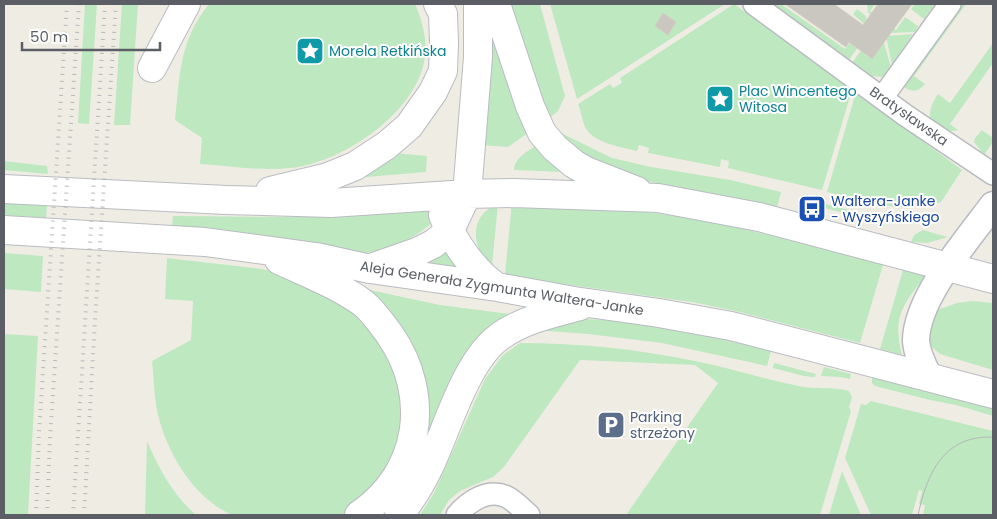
<svg xmlns="http://www.w3.org/2000/svg" width="997" height="519" font-family="Poppins,sans-serif">
  <style>
    .green { fill: #bee8c0 }
    .building { fill: #cac7c0; stroke: #d4cfc1 }
    .lines { fill: none; stroke-linecap: round; stroke-linejoin: round }
    .minor-casing { stroke: #b8bbc0; stroke-width: 24 }
    .tertiary-casing { stroke: #b8bbc0; stroke-width: 29 }
    .secondary-casing { stroke: #b9bcc2; stroke-width: 30 }
    .minor { stroke: #fff; stroke-width: 21 }
    .tertiary { stroke: #fff; stroke-width: 26 }
    .secondary { stroke: #fff; stroke-width: 28 }
    .tram { stroke: #b6b7b8; stroke-width: 1 }
    .rail { stroke: #b6b7b8; stroke-width: 4; stroke-dasharray: 1 6; stroke-linecap: butt }
    .labels { text-anchor: middle; stroke-width: 4; stroke-linejoin: round; paint-order: stroke }
    .culture-label { font-size: 14px; fill: #0d838f; stroke: #fff; text-anchor: start }
    .street-label { font-size: 14px; fill: #5b5f65; stroke: #fff }
    .transit-label { font-size: 14px; fill: #164399; stroke: #fff; text-anchor: start }
    .service-label { font-size: 14px; fill: #4e5e75; stroke: #fff; text-anchor: start }
  </style>
  <rect width="100%" height="100%" fill="#efede3"/>
  <path class="green" d="M85 4H97L89 124 78 123Z
    M122 4H138L130 125H114Z
    M209 4H415C422 20 427 38 425 56 419 109 351 156 303 166 270 173 233 166 200 164L202 138 175 120C180 75 179 41 209 4Z
    M488 4 528 133 508 147 481 145Z
    M509 4H540L565 96 558 111 546 121Z
    M550 4H725L577 99Z
    M734 4 852 90 822 190 728 168 729 161 721 159 720 167 648 153 649 148 639 145 637 151C621 147 593 143 585 127 582 120 581 111 578 104L610 84 613 88 622 83 620 78Z
    M771 4H781L845 49 864 24 853 14 857 9 866 16 867 34 849 60Z
    M867 4H875L870 11 896 30 905 17 918 26 915 32 887 33 868 12Z
    M915 4H935L924 19 911 9Z
    M961 4H966L914 76 925 84C918 93 911 92 902 86Z
    M913 34 892 65 886 36Z
    M884 43 891 67 884 77 871 76 852 63 864 46 868 49 865 55 872 59Z
    M993 43V63L950 124 958 130C946 133 941 129 930 124 929 111 931 105 938 94L950 103Z
    M856 92 962 170 941 202C904 215 863 201 827 192Z
    M982 130 993 138V142L984 155 974 142 975 138Z
    M559 132 612 158 651 167 730 180 781 192 777 208 732 197 629 178 587 164Z
    M537 145 564 172 514 170C515 157 527 152 537 145Z
    M394 153 427 156 426 172 355 178Z
    M4 161 47 166 48 174 4 170Z
    M512 202C574 206 637 208 698 220 760 231 822 249 883 265L860 343 740 312 692 302 520 278 505 274Z
    M4 203 47 206 46 218 4 215Z
    M822 203 857 212 856 216 820 207Z
    M498 204 492 265C470 249 469 214 498 204Z
    M429 205 433 222C411 241 386 253 356 253L236 232 172 226 173 216 301 217Z
    M923 230 948 237 927 243 911 242 914 235Z
    M443 244 464 272 412 264Z
    M4 253 43 256 41 292 4 289Z
    M167 258 262 269 294 278 342 304 369 323 386 345 406 405 395 459 351 510 341 515H232C194 498 168 455 158 415 154 398 154 378 152 361L191 340 193 301 165 299Z
    M903 270 925 276C903 305 892 317 902 355L880 349Z
    M356 287 440 305 518 315 416 472 425 424Z
    M972 301 993 303V370L940 354 932 347 929 338 933 315 940 309 957 303Z
    M586 319C649 321 710 336 771 351L767 366 662 343 588 334 535 330Z
    M4 334 38 336 28 515H4Z
    M520 343C579 343 637 349 695 361 730 368 764 379 799 386 816 390 832 386 849 391L852 397 849 407 851 411 820 515H626L718 383 695 365 580 360 504 467 493 477 460 491 449 500 440 515H420L434 493 485 379 503 355Z
    M774 363 816 374 815 377 804 376 773 368Z
    M824 367 851 374 850 379 840 377 821 376Z
    M872 377 993 409V416L956 405 930 400 875 386 872 383Z
    M871 401 993 431V515H923L925 505 919 504 922 491 919 490 912 515H871L845 458 861 404 866 405Z
    M147 441C159 469 173 495 196 515H145Z
    M842 471 861 515H829Z"/>
  <path class="building" d="M785 4H834L863 25 878 4H912L872 59 849 42 846 47Z
    M663 13 676 22 668 35 655 26Z"/>
  <g class="lines">
    <defs>
      <path id="minor" d="M754 4 905 115 993 174
        M882 98 950 4
        M457 515C469 501 488 488 507 497 515 501 522 509 529 515"/>
      <path id="tertiary" d="M929 377C923 365 917 354 916 341 916 298 968 239 993 205"/>
      <path id="secondary" d="M496 4 530 106 542 133 555 148 574 164 586 171 637 191
        M152 68 186 4
        M4 189 226 200 331 203 467 194 514 193 658 198 759 217 993 279
        M270 191 328 177 355 166 387 145 409 126 433 92 443 71 444 43 443 14 438 4
        M443 215C452 240 474 272 497 287
        M4 230 205 242 316 257 370 269 497 287 574 301 659 313 731 326 993 394
        M279 260C307 273 338 285 363 303 374 312 382 324 390 335 432 396 421 473 359 515
        M374 267 417 252 433 244 449 232 467 194 478 57V4
        M399 515C411 500 421 484 429 467 447 430 465 362 499 337 522 320 553 313 580 306"/>
    </defs>
    <use href="#minor" class="minor-casing"/>
    <use href="#tertiary" class="tertiary-casing"/>
    <use href="#secondary" class="secondary-casing"/>
    <use href="#minor" class="minor"/>
    <use href="#tertiary" class="tertiary"/>
    <use href="#secondary" class="secondary"/>
    <path class="tram" d="M918 515C927 474 943 435 993 437"/>
    <path class="rail" d="M36 515 39 433 67 4
      M47 515 50 438 79 4
      M73 515 105 4
      M84 515 95 320 116 4"/>
  </g>
  <defs>
    <symbol id="sight-square" viewBox="-11 -11 22 22"><rect x="-9" y="-9" width="18" height="18" rx="4" fill="#0f9aa8" stroke="#fff"/><path d="M0-6L1.8-2.2L6-1.7L2.9 1.2L3.7 5.4L0 3.3L-3.7 5.4L-2.9 1.2L-6-1.7L-1.8-2.2Z" fill="#fff"/></symbol>
    <symbol id="bus-square" viewBox="-11 -11 22 22"><rect x="-9" y="-9" width="18" height="18" rx="4" fill="#1a4fb4" stroke="#fff"/><path d="M-5-6H5V4H4V6H2V4H-2V6H-4V4H-5ZM-3.5-4V0h7V-4ZM-3.5 1.2v1.5H-2V1.2ZM2 1.2v1.5H3.5V1.2Z" fill="#fff"/></symbol>
    <symbol id="parking-square" viewBox="-11 -11 22 22"><rect x="-9" y="-9" width="18" height="18" rx="4" fill="#5c6f8a" stroke="#fff"/><path d="M-3.5-5.5H1a3.5 3.5 0 0 1 0 7H-1V5.5H-3.5ZM-1-3.4V-.6H.8a1.4 1.4 0 0 0 0-2.8Z" fill="#fff"/></symbol>
  </defs>
  <g fill-rule="evenodd">
    <use href="#sight-square" x="294" y="35" width="32" height="32"/>
    <use href="#sight-square" x="704" y="83" width="32" height="32"/>
    <use href="#bus-square" x="796" y="193" width="32" height="32"/>
    <use href="#parking-square" x="595" y="409" width="32" height="32"/>
  </g>
  <g class="labels">
    <g class="culture-label">
      <text x="329" y="56">Morela Retkińska</text>
      <text x="739" y="96">Plac Wincentego<tspan x="739" dy="16">Witosa</tspan></text>
    </g>
    <g class="street-label">
      <text transform="translate(909 116) rotate(35)" y="5">Bratysławska</text>
      <text transform="translate(502 288) rotate(9)" y="5">Aleja Generała Zygmunta Waltera-Janke</text>
    </g>
    <g class="transit-label">
      <text x="831" y="206">Waltera-Janke<tspan x="831" dy="16">- Wyszyńskiego</tspan></text>
    </g>
    <g class="service-label">
      <text x="630" y="422">Parking<tspan x="630" dy="16">strzeżony</tspan></text>
    </g>
  </g>
  <rect width="997" height="519" fill="none" stroke="#5b5f65" stroke-width="10"/>
  <path d="M22 42v8h138v-8" fill="none" stroke="#5b5f65" stroke-width="2.5"/>
  <text x="30" y="42" font-size="15" fill="#5b5f65" stroke="#ffffff" stroke-width="4" paint-order="stroke">50 m</text>
</svg>
